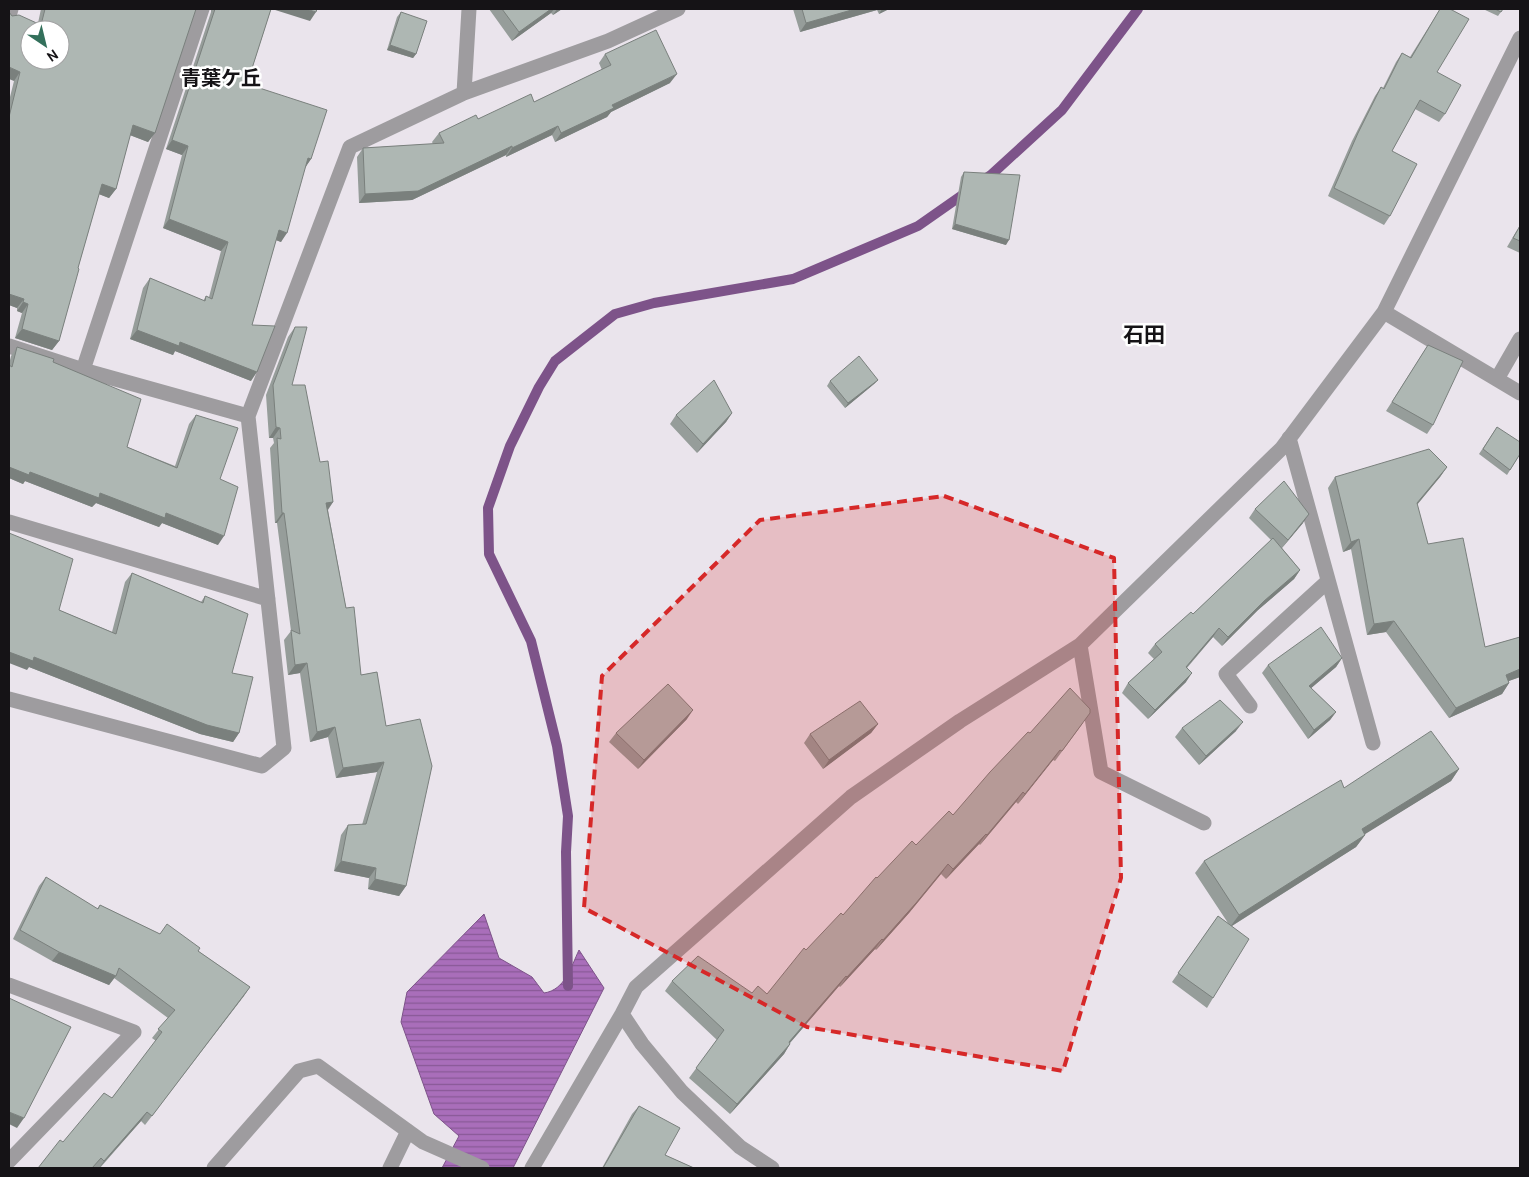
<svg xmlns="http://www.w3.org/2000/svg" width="1529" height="1177" font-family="Cabin,'Noto Sans JP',sans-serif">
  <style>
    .water { fill: url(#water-rules); stroke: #7d5389 }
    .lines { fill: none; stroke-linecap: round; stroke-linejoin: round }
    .stream { stroke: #7d5389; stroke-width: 10 }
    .street { stroke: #9e9c9f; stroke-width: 15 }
    .wall { fill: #969d9a }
    .shaded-wall { fill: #7a807d }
    .building { fill: #aeb7b3; stroke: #7a807d; fill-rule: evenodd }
    .marked { fill: #d62828; fill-opacity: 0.2; stroke: #d62828; stroke-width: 4; stroke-dasharray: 10 6; stroke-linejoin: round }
    .labels { text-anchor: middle; stroke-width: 5; stroke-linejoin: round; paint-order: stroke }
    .neighbourhood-label { font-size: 20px; font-weight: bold; fill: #151316; stroke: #fff }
    .quarter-label { font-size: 21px; font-weight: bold; fill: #151316; stroke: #fff }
  </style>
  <defs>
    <pattern id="water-rules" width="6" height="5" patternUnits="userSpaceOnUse" patternTransform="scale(1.25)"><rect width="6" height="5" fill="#a96eba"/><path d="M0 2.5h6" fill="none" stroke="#885996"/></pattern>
  </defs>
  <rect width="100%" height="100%" fill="#eae4ec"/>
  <path class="water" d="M484 914 499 958 532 977 544 993C565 990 571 967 579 950L604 988 513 1168H442L459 1136 434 1114 401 1022 407 992Z"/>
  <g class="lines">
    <path class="stream" d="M982 181 991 175 1062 110 1138 9
      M568 986 566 852 568 816 557 746 531 641 489 554 488 508 510 446 539 387 555 361 615 314 654 303 793 279 918 226 968 191"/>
    <path class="street" d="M9 16 11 9
      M464 93 469 9
      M1384 312 1520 393
      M9 346 83 370 248 416 284 748 262 766 9 699
      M83 370 202 9
      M1497 379 1520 339
      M248 416 350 147 464 93 608 41 678 9
      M1289 438 1373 743
      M9 522 268 599
      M1080 645 1101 772 1204 823
      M1250 706 1226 674 1328 581
      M9 985 134 1032 9 1161
      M622 1014 642 1044 682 1092 740 1147 772 1168
      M214 1168 299 1071 318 1066 423 1142 482 1168
      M390 1168 408 1131
      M532 1168 622 1014 636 987 851 797 960 721 1080 645 1282 448 1384 312 1520 38"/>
  </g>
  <path class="wall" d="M41 9H196L155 133 148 142 130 135 116 189 109 198 99 194 78 268 59 341 52 350 15 338 22 313 17 311V308L9 305V101L14 81 12 16 38 23Z
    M211 9H271L247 84 311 159 305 167 281 242 276 240 252 325 251 381 175 351 173 355 130 339 143 288 150 278 203 301 206 296 209 297 221 251 163 228 182 155 166 149 211 12Z
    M489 9H562L553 15 551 13 512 41Z
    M793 9H889L879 14 877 10 800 32Z
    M1440 9 1437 72 1445 114 1439 122 1415 109 1392 151 1390 216 1384 225 1328 196 1352 141 1375 96 1381 87 1383 88 1396 62 1402 53 1410 57Z
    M1483 9H1503L1498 16Z
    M401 12 416 54 413 58 387 50 397 17Z
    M605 54 670 83 611 112 607 117 555 142 552 135 506 157V155L412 200 359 203 357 157 363 148 433 144 432 142 439 133 478 119 534 102 602 70 599 63Z
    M964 172 1006 245 952 229 961 177Z
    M1520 225V253L1507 247Z
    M295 327 292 385 333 502 328 510 346 608 361 675 377 672 406 886 399 896 368 889 369 878 334 871 341 835 348 825H362L377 772 336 778 328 737 310 742 300 673 288 675 284 640 291 631 277 523H275L270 448 274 443 273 438H269L266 395 288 337Z
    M1428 345 1433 425 1427 434 1386 411Z
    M17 347 53 362 127 447 175 466 189 424 196 415 220 479 218 545 162 523 159 527 96 503 92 507 25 481 23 484 9 478V364L11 356Z
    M878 380 874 384 845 408 827 386 830 381Z
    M732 413 726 422 697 453 670 424 676 415Z
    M1497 427 1520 454 1507 475 1479 454Z
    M1447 467 1440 477 1417 505 1428 544 1485 647 1520 637V677L1508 681 1509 683 1502 694 1449 718 1386 632 1367 635 1351 549 1343 552 1328 488 1335 477Z
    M1255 509 1303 523 1282 548 1300 570 1294 579 1258 610 1222 646 1213 637 1187 668 1186 682 1148 719 1122 693 1128 683 1154 659 1148 653 1155 644 1193 614 1271 540 1249 518Z
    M132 573 201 602 205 596 232 673 239 733 233 742 200 734 29 667 27 670 59 610 112 632 125 582Z
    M1342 658 1336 667 1311 688 1336 712 1330 720 1308 739 1262 673 1268 665Z
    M687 719 638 769 609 742 616 733Z
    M1083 723 1055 761 1053 760 1018 804 1016 802 980 845 979 844 946 879 941 874 909 913 876 950 875 949 840 987 839 986 790 1043V1044L784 1054 730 1114 689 1078 717 1040 665 991 672 981 752 993 767 994 806 950 843 915 877 878 953 815 1030 733Z
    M878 724 871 733 823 769 804 743 810 734Z
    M1182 728 1236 731 1199 765 1175 737Z
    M1459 769 1451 781 1364 834 1365 835 1356 847 1232 926 1213 998 1207 1008 1172 982 1218 916 1228 923 1195 873 1204 861 1344 788Z
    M46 877 97 909 100 905 160 934 198 951 250 987 145 1125 141 1121 100 1168H38L63 1142 112 1098 156 1041 152 1038 168 1018 114 978 109 985 52 961 13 939 39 886Z
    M639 1106 665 1155 694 1168H602L632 1114Z"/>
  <path class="shaded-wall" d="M272 9H306L316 12 310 21Z
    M551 9H554L551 13 512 41 519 32Z
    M557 9H562L553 15Z
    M855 9H877V10L800 32 806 23Z
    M882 9H889L879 14Z
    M390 45 416 54 413 58 387 50Z
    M9 67 20 72 14 81 9 79Z
    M677 74 670 83 611 112 607 117 555 142 561 133 612 105Z
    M133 125 155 133 148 142 127 134Z
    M558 126 552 135 506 157 512 148Z
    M172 140 188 146 182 155 166 149Z
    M512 146 506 155 412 200 359 203 365 194Z
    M308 158 311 159 305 168Z
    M102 184 116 189 109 198 96 193Z
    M169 219 228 242 221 251 163 228Z
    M955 224 1009 240 1006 245 952 229Z
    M279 230 287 233 281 242 273 239Z
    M9 294 24 299 17 308 9 305Z
    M23 302 28 304 22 313 17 311Z
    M22 329 59 341 52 350 15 338Z
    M137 330 180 342 257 372 251 381 175 351 173 355 130 339Z
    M878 380 874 384 845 408 848 403Z
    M732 413 726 422 697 453 703 444Z
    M276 427 280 428 273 438H269Z
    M9 467 30 472 166 513 224 536 218 545 162 523 159 527 96 503 92 507 25 481 23 484 9 478Z
    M1447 467 1440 477 1409 514 1417 503Z
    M333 502 326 512V503Z
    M282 513H284L277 523H275Z
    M1309 514 1303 523 1281 549 1288 540Z
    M1359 539 1351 549 1343 552 1351 542Z
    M1300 570 1294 579 1258 610 1222 646 1228 637 1264 601Z
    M1394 621 1386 632 1367 635 1374 624Z
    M1219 628 1213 637 1179 676 1186 667Z
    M9 652 34 657 239 733 233 742 200 734 29 667 27 670 9 663Z
    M1342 658 1336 667 1303 695 1309 686Z
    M307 663 300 673 288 675 295 665Z
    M1520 669V677L1498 685 1506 675Z
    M1192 673 1186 682 1148 719 1155 710Z
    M1509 683 1502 694 1449 718 1456 708Z
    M693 710 687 719 638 769 644 760Z
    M1336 712 1330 720 1308 739 1314 730Z
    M1243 722 1236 731 1199 765 1206 756Z
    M878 724 871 733 823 769 829 760Z
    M335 727 328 737 310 742 317 732Z
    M1060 750 1053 760 1018 804 1025 794Z
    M384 762 377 772 336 778 343 768Z
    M1459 769 1451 781 1354 841 1362 829Z
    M1023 792 1016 802 980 845 987 835Z
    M986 834 979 844 946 879 953 869Z
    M1365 835 1356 847 1230 927 1239 915Z
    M341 861 376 868 369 878 334 871Z
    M948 864 941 874 909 913 876 950 883 940Z
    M375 879 406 886 399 896 368 889Z
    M882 939 875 949 840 987 847 977Z
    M59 952 116 976 109 985 52 961Z
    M846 976 839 986 782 1052 789 1042Z
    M250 987 244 996 145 1125 152 1116Z
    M790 1044 784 1054 730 1114 737 1104Z
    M9 1112 24 1118 17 1128 9 1124Z
    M147 1112 141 1121 99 1168 104 1161Z"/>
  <path class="building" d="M45 9H196L155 133 133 125 116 189 102 184 78 268 79 269 59 341 22 329 28 304 23 302 24 299 9 294V117L20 72 9 67V12L12 16 19 15 41 25ZM30 30H60V60H30Z
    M215 9H271L247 84 327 110 311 159 308 158 287 233 279 230 252 325 275 326 257 372 180 342 179 346 137 330 150 278 205 301 206 296 212 299 228 242 169 219 188 146 172 140Z
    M306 9H317L316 12Z
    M502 9H551L519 32Z
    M802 9H855L806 23Z
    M1440 9H1450L1469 19 1437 72 1461 85 1445 114 1420 100 1392 151 1417 164 1390 216 1334 188 1358 133 1381 87 1384 89 1402 53 1411 58Z
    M1495 9H1503L1501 12Z
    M401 12 427 21 416 54 390 45Z
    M656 30 677 74 612 105 614 108 561 133 558 126 512 148V146L418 191 365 194 363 148 444 143 439 133 476 115 478 119 531 94 534 102 611 65 605 54Z
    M964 172 1020 175 1009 240 955 224Z
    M1520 226V241L1513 238Z
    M295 327H307L292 385H305L320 462 328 461 333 502 326 503 346 608 354 607 361 675 377 672 386 726 420 719 432 766 406 886 375 879 376 868 341 861 348 825 366 824 384 762 343 768 335 727 317 732 307 663 295 665 291 630 300 634 284 513H282L277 438 281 439 280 428 276 427 273 385Z
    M1428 345 1463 361 1433 425 1392 402Z
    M17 347 54 359 53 362 141 399 127 447 177 468 196 415 238 428 220 479 238 487 224 536 166 513 165 518 100 493 99 498 30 472 29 475 9 467V365L12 367Z
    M859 356 878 380 848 403 830 381Z
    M714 380 732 413 703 444 676 415Z
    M1497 427 1520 442V454L1510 470 1483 449Z
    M1429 449 1447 467 1417 503 1428 544 1463 538 1485 647 1520 637V669L1506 675 1509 683 1456 708 1394 621 1374 624 1359 539 1351 542 1335 477Z
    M1284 481 1309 514 1288 540 1255 509Z
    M9 533 73 559 59 610 116 634 132 573 203 603 205 596 248 614 232 673 253 677 239 733 207 725 34 657 33 661 9 652Z
    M1273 538 1300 570 1264 601 1228 637 1219 628 1186 667 1192 673 1155 710 1128 683 1162 652 1155 644 1191 612 1193 614Z
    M1321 627 1342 658 1309 686 1336 712 1314 730 1268 665Z
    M668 684 693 710 644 760 616 733Z
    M1070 688 1090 709V713L1062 751 1060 750 1025 794 1023 792 987 835 986 834 953 869 948 864 916 903 883 940 882 939 847 977 846 976 789 1042 790 1044 737 1104 696 1068 724 1030 672 981 698 956 752 993 758 986 767 994 804 948 806 950 841 913 843 915 876 877 877 878 912 841 916 845 949 811 953 815 990 772 1028 732 1030 733Z
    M1220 700 1243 722 1206 756 1182 728Z
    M860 701 878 724 829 760 810 734Z
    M1431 731 1459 769 1362 829 1365 835 1239 915 1204 861 1341 780 1344 788Z
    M46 877 98 909 100 905 160 934 167 924 200 948 198 951 250 987 152 1116 147 1112 104 1161 101 1158 92 1168H38L60 1140 63 1142 104 1093 112 1098 162 1032 158 1029 175 1010 119 968 116 976 59 952 20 930Z
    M1218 916 1249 939 1213 998 1178 973Z
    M9 998 71 1027 24 1118 9 1112Z
    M639 1106 680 1128 665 1155 694 1168H603Z"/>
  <path class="marked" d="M944 496 1114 558 1121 878 1063 1071 807 1027 584 908 602 676 760 520Z"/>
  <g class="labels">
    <g class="neighbourhood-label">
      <text x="221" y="85">青葉ケ丘</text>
    </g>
    <g class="quarter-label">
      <text x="1144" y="342">石田</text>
    </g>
  </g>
  <rect width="1529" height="1177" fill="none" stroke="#151316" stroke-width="20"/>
  <g transform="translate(45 45) rotate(145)"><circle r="24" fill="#ffffff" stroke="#a1a1a2"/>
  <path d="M0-4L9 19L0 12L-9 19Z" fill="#33705b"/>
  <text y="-8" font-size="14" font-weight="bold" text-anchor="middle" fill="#151316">N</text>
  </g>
</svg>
